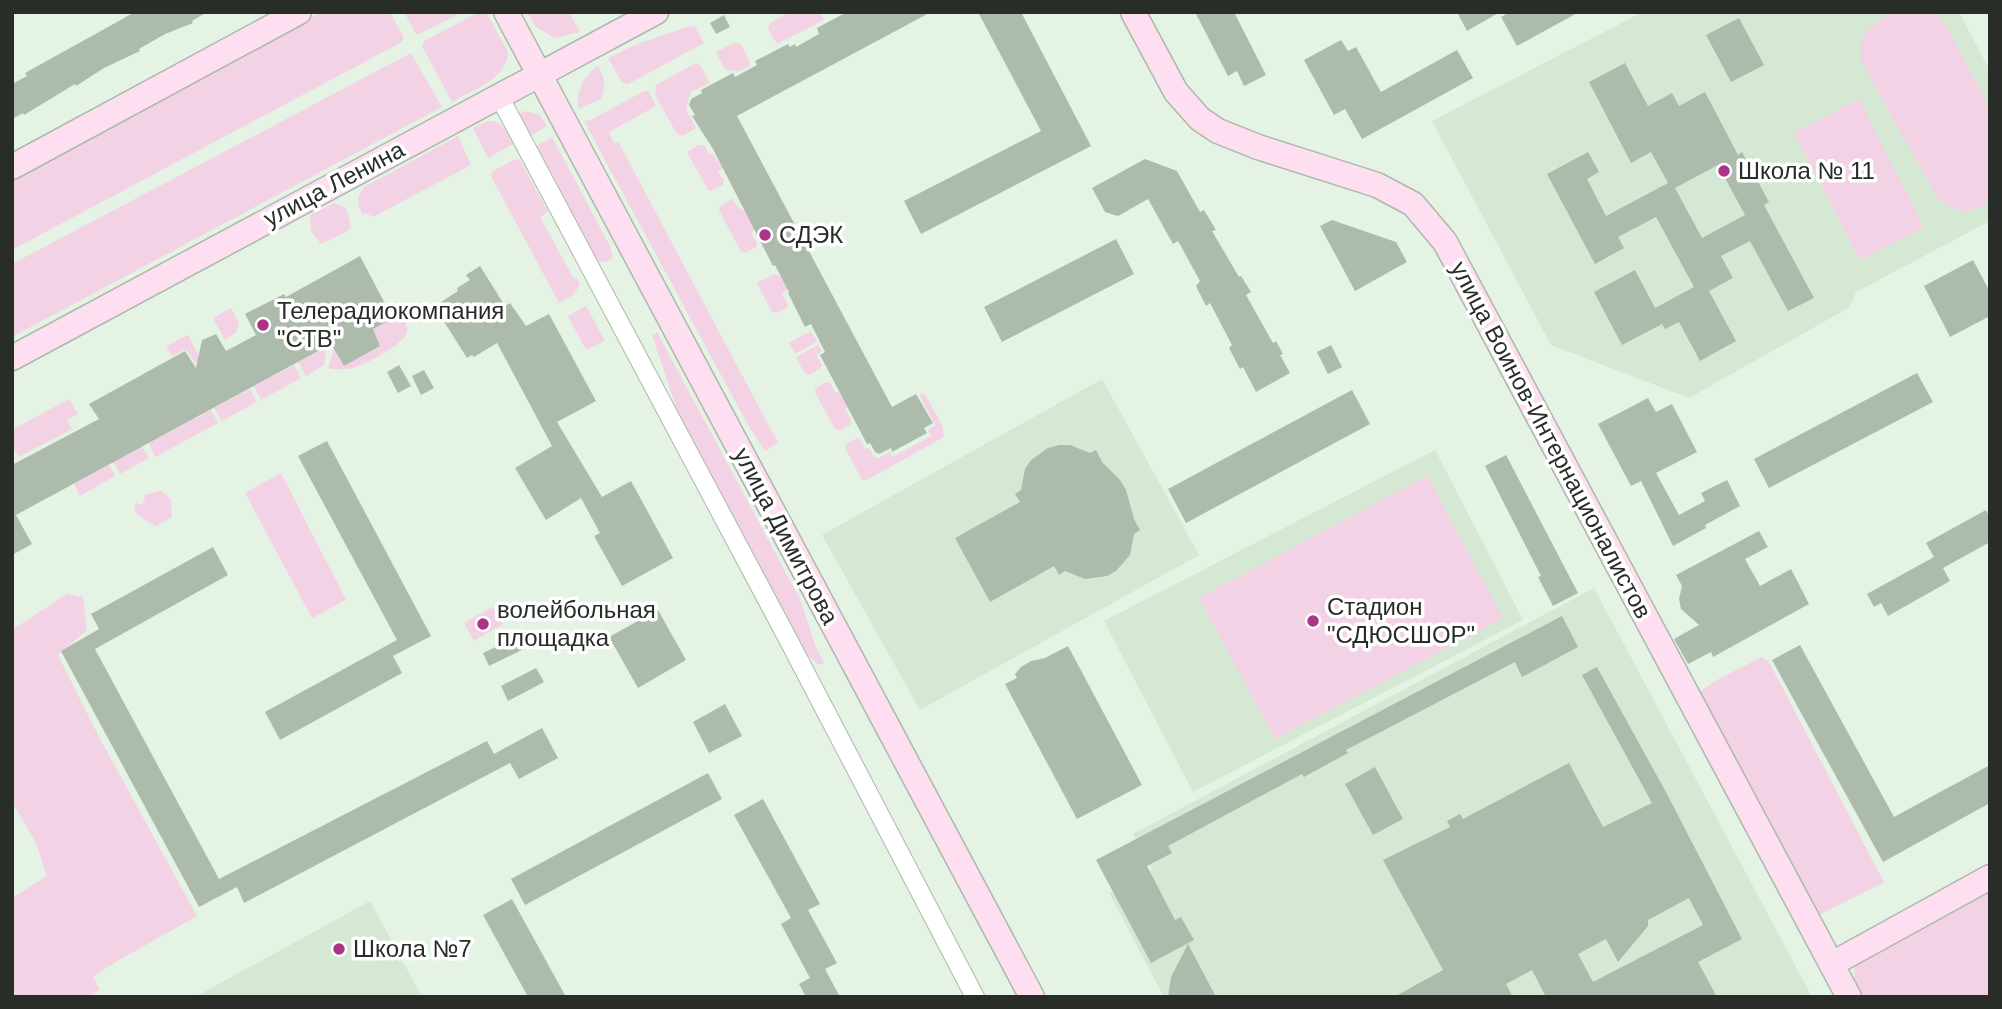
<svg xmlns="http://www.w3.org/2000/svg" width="2002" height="1009" font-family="Arial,sans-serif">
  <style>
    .built { fill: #d4e8d3 }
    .green { fill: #f4d2e5 }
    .building { fill: #adbbac; fill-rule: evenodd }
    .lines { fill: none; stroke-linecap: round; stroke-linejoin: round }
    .street-casing { stroke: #abb9a9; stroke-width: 20 }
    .secondary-casing { stroke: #abb9a9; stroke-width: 27 }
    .street { stroke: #fff; stroke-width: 18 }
    .secondary { stroke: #fddff1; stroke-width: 24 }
    .poi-dot { fill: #ad3386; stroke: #fff; stroke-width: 2.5 }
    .labels { text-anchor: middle; stroke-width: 7; stroke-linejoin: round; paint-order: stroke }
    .poi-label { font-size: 24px; fill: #282d28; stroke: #fff; text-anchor: start }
    .street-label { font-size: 24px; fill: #282d28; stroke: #fff }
  </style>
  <rect width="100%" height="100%" fill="#e4f3e3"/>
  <path class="built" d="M1643 12H1959L1990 71V221L1856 292 1850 307 1689 398 1551 345 1432 121Z
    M1102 379 1199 555 920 710 822 535Z
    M1435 450 1523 620 1193 792 1104 621Z
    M1594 588 1812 997H1164L1109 893 1152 870 1133 834Z
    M370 901 422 997H195Z"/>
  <path class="green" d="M322 12H390L404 38 400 43 12 250V179Z
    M404 12H463L419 34H416Z
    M479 12H486L508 52C508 79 471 91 452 102L422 46 424 41Z
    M527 12H569L580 32 554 38 535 26Z
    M790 12H820L824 20 777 44 768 29 770 23Z
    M1893 12H1934L1943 21 1990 108V201C1969 216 1957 213 1938 199L1861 61C1859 29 1869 28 1893 12Z
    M690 26 695 27 704 43 628 84 622 83 608 58 635 45Z
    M736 42 741 44 751 65 739 71 725 70 716 52Z
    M411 53 442 107 12 337V264Z
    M696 63 700 65 710 83 691 92 686 109 696 128 683 136 677 134 655 95 656 85Z
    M598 66C605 77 606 86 601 99L579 109C575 91 584 76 598 66Z
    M644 91H649L656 106 609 132 614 143H619L778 443 765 451 748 425 584 121 591 120Z
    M1859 99 1924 227 1860 260 1794 133Z
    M524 111 539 114 547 126 529 137 520 114Z
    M487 121C503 120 506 131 513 144L488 158 473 128Z
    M458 136 471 165 373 217 366 213 363 215C357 205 356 196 364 187Z
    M552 137 610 246 613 258C606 262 602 264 595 259L535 147Z
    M699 145H704L710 155 713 154 723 168 718 171 724 181 723 185 711 191 708 190 688 154V151Z
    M516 159 520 160 548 212 540 217 574 279 577 278 580 285 573 295 559 303 491 176 493 171Z
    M732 199 740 209 748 212 757 229 751 232 757 243 756 247 745 253 741 252 719 210 720 206Z
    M334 203 346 208 351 227 346 232 321 244 311 231 310 215Z
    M774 274 782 277 789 289 782 293 788 304 787 308 776 313 772 312 757 283Z
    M586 306 605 341 586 350 568 316Z
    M231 308 239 323 236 333 225 340 213 318Z
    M401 314C404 321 410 328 406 335 400 346 364 365 353 368 345 370 337 369 330 369L328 366 334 350 344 366 380 346 373 329Z
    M811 331 817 342 795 354 789 343Z
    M657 332 801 601 815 645 824 663 819 665 804 652 682 425 652 335Z
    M188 335 201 359 195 363 186 349 172 356 166 346Z
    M818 345 822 351 816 355 822 365 820 369 810 375 805 374 796 357Z
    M326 347 324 365 306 376 298 362Z
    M294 365 301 378 261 400 254 386Z
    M826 382 830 383 836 393 839 392 842 397 845 396 851 406 845 409 851 420 850 425 840 431 835 429 816 394 815 389Z
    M250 389 257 402 222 421 214 408Z
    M919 394H925L942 425 944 437 867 480H862L845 448 846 444 857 438 860 439 865 449 869 448 874 457 879 458 890 452 892 457 931 436 928 430 935 425Z
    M69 399 78 414 67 420 72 429 19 457 12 445V430Z
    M211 410 218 423 155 457 149 443Z
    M142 447 149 458 120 474 113 462Z
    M109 465 115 476 80 496 74 484Z
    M281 473 346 600 312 618 245 493Z
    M1427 476 1503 618 1275 739 1199 598Z
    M161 491 171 499 172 517 156 526 139 516 134 510 136 503 141 505 145 501 144 495Z
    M67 594 83 597 87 630 58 655 99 737 197 916 114 963 93 977 100 990 88 997H12V898L47 876 36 843 12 802V630Z
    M492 607 503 624 474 641 464 623Z
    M1762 657 1769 662 1884 882 1817 916 1700 697 1701 691 1713 682Z
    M1990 888V997H1862L1854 983 1855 965Z"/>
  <path class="building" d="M135 12H207L192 21 193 23 165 34 139 49 140 51 104 68 76 86 75 84 24 115 23 113 12 119V84L27 76 25 73Z
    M847 12H931L737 116 892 407 916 394 933 423 924 428 927 433 892 452 891 448 879 454 875 452 870 443 867 444 820 355 825 352 811 324 805 327 788 293 789 292 775 265 773 266 713 149 692 116 695 115 689 105 691 99 702 93 701 90 733 73 735 77 757 65 755 61 788 44 790 47 795 44 796 47 819 34 817 28Z
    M978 12H1021L1091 146 921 234 904 201 1041 131Z
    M1195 12H1234L1266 75 1244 86 1237 71 1228 76Z
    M1457 12H1500L1467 31Z
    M1510 12H1579L1517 46 1501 17Z
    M724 15 730 27 716 34 710 23Z
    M1739 18 1764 65 1731 82 1706 35Z
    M1341 40 1348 51 1356 47 1381 92 1457 50 1473 78 1362 139 1345 109 1334 115 1304 60Z
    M1625 63 1648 106 1672 93 1679 106 1705 92 1738 155 1742 152 1769 202 1764 205 1814 298 1788 311 1750 241 1721 256 1733 278 1709 291 1736 341 1700 361 1679 322 1665 329 1662 324 1622 345 1594 292 1635 270 1655 308 1694 287 1656 217 1618 237 1624 248 1595 264 1547 174 1588 152 1599 172 1587 179 1606 216 1668 183 1651 152 1631 163 1589 82ZM1718 165 1745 215 1702 238 1675 188Z
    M1145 159 1177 171 1200 212 1204 210 1216 230 1212 231 1239 277 1241 276 1251 292 1246 295 1273 343 1276 341 1283 354 1280 355 1290 373 1256 392 1243 367 1240 369 1229 348 1232 345 1210 303 1206 306 1196 286 1200 281 1178 241 1173 244 1148 199 1118 216 1105 212 1092 188Z
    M1332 220 1396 242 1407 262 1355 291 1320 226Z
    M1116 239 1134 274 1002 342 984 307Z
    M360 256 393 319 373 329 380 346 344 366 331 344 16 515 32 544 12 555V465L99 419 89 404 185 351 196 368 202 340 216 334 226 351 256 335 245 314 284 294 286 297Z
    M1973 260 1990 292V316L1950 337 1924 286Z
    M480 266 505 306 510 303 526 326 549 314 596 401 557 422 602 497 631 481 673 558 622 586 594 536 600 533 581 498 546 520 515 468 552 446 497 343 474 357 472 355 467 358 443 320 438 323 429 310 458 291 457 288 470 280 466 275Z
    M1331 345 1342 367 1328 374 1317 352Z
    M399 365 411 386 398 393 387 372Z
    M424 370 434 388 421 395 412 376Z
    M1917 373 1933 402 1769 488 1754 459Z
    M1352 390 1370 424 1186 523 1168 489Z
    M1648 398 1656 412 1672 404 1697 452 1656 473 1679 515 1705 501 1701 493 1727 480 1740 506 1705 525 1706 528 1673 546 1641 481 1631 486 1598 424Z
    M327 441 431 636 393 656 402 673 280 740 265 712 397 640 298 456Z
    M1059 445H1070L1090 453 1096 450 1102 462 1120 480 1126 490 1134 519 1140 530 1134 534 1130 555 1116 571 1107 576 1085 579 1065 571 1059 575 1054 566 990 602 955 538 1020 502 1015 494 1021 490 1025 469 1031 460 1048 448Z
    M1506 455 1578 593 1553 606 1538 577 1541 576 1485 466Z
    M1986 510 1990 518V542L1943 568 1950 581 1888 616 1881 603 1874 607 1867 594 1934 557 1926 543Z
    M1759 531 1768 547 1745 559 1760 586 1791 569 1809 604 1713 657 1711 652 1688 664 1674 639 1699 625 1681 609 1679 599 1682 586 1676 575Z
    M213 547 228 575 95 649 219 879 487 741 494 754 542 728 558 758 519 779 510 763 244 903 237 887 199 907 61 651 99 629 91 614Z
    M658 610 686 660 638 688 609 637Z
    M1562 616 1578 647 1522 677 1515 662 1346 750 1348 753 1304 777 1302 774 1168 846 1172 853 1147 866 1175 920 1181 917 1194 940 1151 963 1096 860Z
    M524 634 530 646 489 666 483 653Z
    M1800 645 1894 817 1990 765V803L1883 862 1772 660Z
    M1068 646 1142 785 1077 819 1005 684 1017 678 1015 674 1021 667 1031 661 1045 658Z
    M1597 667 1667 794 1742 939 1698 962 1717 997H1546L1532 970 1506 984 1513 997H1394L1443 970 1383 860 1450 827 1447 821 1460 814 1463 819 1569 763 1603 827 1652 803 1582 675ZM1689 898 1703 925 1593 982 1578 954 1606 939 1618 962 1648 926V920Z
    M536 668 544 682 508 701 501 686Z
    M725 704 742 736 709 753 693 722Z
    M1375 767 1403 819 1373 835 1345 784Z
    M708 773 722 799 525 905 511 879Z
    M763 799 820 904 808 910 837 963 825 969 840 997H806L799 984 810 978 781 924 791 918 734 815Z
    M512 899 566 997H528L483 915Z
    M1188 944 1216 997H1168L1171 977Z"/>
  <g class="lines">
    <defs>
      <path id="street" d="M499 96 790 643 975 997"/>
      <path id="secondary" d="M506 12 1032 997
        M1133 12 1176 92 1200 119 1218 131 1258 147 1377 185 1413 204 1445 242 1849 997
        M12 167 299 12
        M12 358 656 12
        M1832 964 1990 877"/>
    </defs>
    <use href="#street" class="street-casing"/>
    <use href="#secondary" class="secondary-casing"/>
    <use href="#street" class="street"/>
    <use href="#secondary" class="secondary"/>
  </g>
  <g class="poi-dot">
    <circle cx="1724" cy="171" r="7"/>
    <circle cx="765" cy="235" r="7"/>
    <circle cx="263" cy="325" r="7"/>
    <circle cx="1313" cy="621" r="7"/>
    <circle cx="483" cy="624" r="7"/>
    <circle cx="339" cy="949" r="7"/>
  </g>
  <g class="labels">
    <g class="poi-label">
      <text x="1738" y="179">Школа № 11</text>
      <text x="779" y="243">СДЭК</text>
      <text x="277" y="319">Телерадиокомпания<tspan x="277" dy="28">"СТВ"</tspan></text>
      <text x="1327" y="615">Стадион<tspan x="1327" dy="28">"СДЮСШОР"</tspan></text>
      <text x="497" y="618">волейбольная<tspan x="497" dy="28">площадка</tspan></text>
      <text x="353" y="957">Школа №7</text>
    </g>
    <g class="street-label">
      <text transform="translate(334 184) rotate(-28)" y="8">улица Ленина</text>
      <text transform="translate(1551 440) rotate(62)" y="8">улица Воинов-Интернационалистов</text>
      <text transform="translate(786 536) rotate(62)" y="8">улица Димитрова</text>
    </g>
  </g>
  <rect width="2002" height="1009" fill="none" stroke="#282d28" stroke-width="28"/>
</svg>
